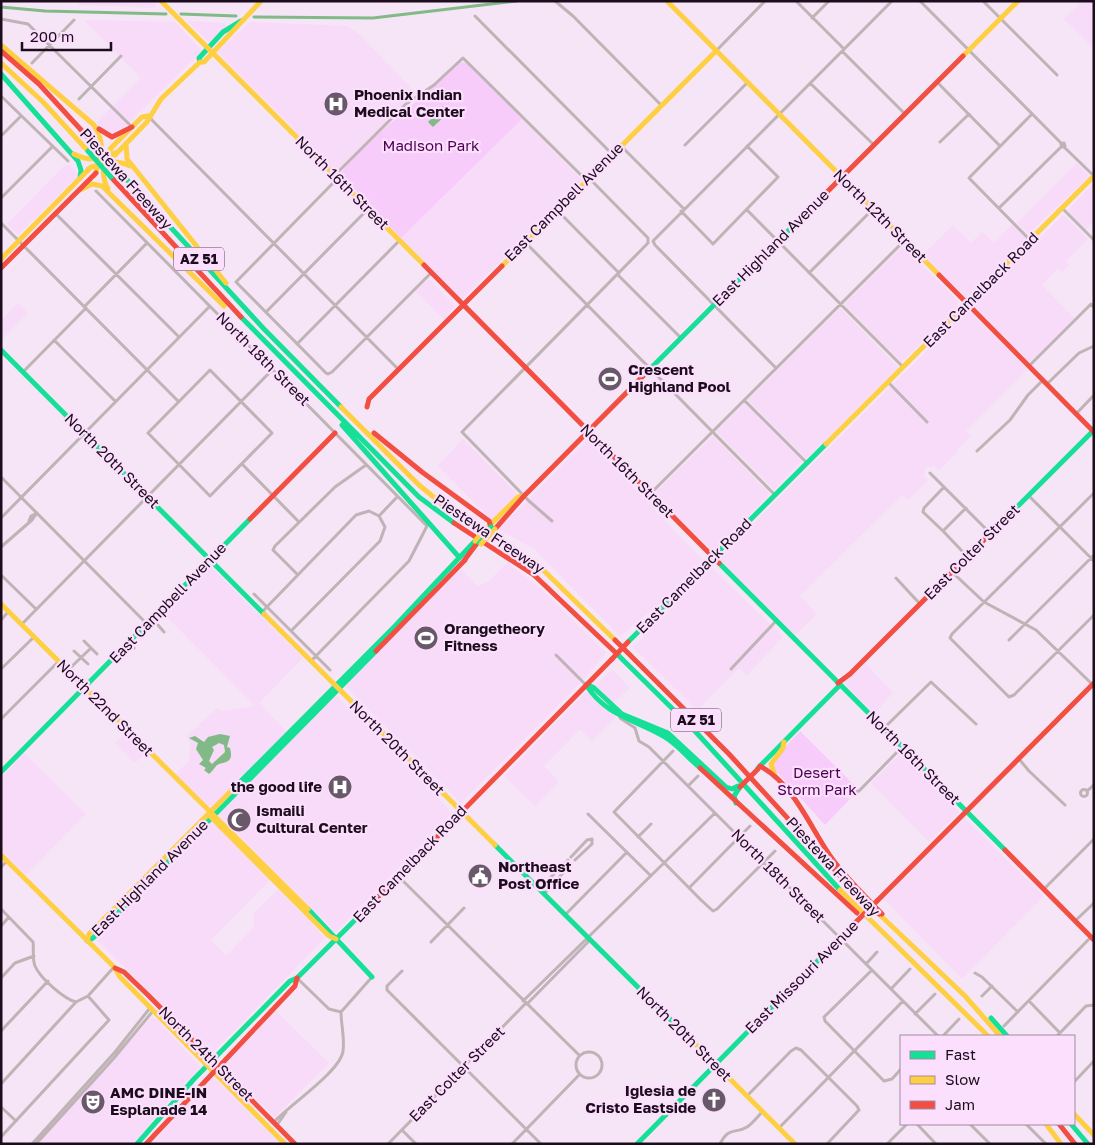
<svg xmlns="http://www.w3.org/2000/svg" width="1095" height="1145" font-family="'Golos Text',sans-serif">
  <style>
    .built { fill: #f8daf9 }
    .green { fill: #f8ccfa }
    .water { fill: #82ba87; fill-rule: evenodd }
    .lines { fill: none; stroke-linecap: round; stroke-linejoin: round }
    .canal { stroke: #82ba87; stroke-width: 3 }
    .street { stroke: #bfb3b5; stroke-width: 3 }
    .fast { stroke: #16e098; stroke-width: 5 }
    .slow { stroke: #ffcf43; stroke-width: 5 }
    .jam { stroke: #f24e42; stroke-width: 5 }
    .fast-bridge { stroke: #16e098; stroke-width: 5 }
    .slow-bridge { stroke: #ffcf43; stroke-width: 5 }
    .jam-bridge { stroke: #f24e42; stroke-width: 5 }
    .labels { text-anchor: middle; stroke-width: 4.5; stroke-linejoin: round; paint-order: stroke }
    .shield { fill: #fbdffc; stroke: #5f4b60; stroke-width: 1 }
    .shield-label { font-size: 14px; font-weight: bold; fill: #1c0c1d }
    .poi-label { font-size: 15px; font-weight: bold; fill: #1c0c1d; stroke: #fbdffc; text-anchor: start }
    .park-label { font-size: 15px; fill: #4d0152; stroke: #fbdffc }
    .street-label { font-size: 15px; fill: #1c0c1d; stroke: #fbdffc }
  </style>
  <rect width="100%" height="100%" fill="#f5e5f6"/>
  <path class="built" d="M78 1H155L157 3 153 8 137 7 79 5Z
    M168 1H249L250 3H170Z
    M1082 1H1094L1093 48 1064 19Z
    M84 20 175 22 202 51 117 134H109L97 122 141 78Z
    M187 21 225 23 226 27 210 43Z
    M250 22 347 26 360 35 416 93 337 170H334L218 53 219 50Z
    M522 119 581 179V181L462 299 401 238Z
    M1077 163 1089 176 1028 234 1017 223Z
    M65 165H70L78 174 77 177 18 235 7 224Z
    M1094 183V222L1086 230 1068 210Z
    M1063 215 1088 239 1066 261 1069 265 1062 272 1058 268 1042 285 1074 318 1031 362 1027 361 975 306V303Z
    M953 225 971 243 982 232 994 242 1012 225 1026 239 969 296 965 297 923 255Z
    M903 246 958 301 957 308 901 362 844 304Z
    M429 279 455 306 444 319 415 291Z
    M18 303 28 313 1 340V320Z
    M840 308 898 367 806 459 748 400Z
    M968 310 1028 369 966 431 971 436 957 450 958 452 939 470 934 466 925 468 924 476 928 480 908 500 902 495 800 596 817 614 795 635 721 562 720 557Z
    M745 403 802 461 774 490 716 431Z
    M713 436 770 494 713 551 654 494Z
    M463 439 517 494 491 520 438 466Z
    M587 440 703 560 663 601 620 636 534 549 499 529Z
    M507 563 541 589 606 653 579 684 461 803 345 685 460 568 477 586 489 581Z
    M210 566 303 658 259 703 286 731 213 806H207L176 774 189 761 190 744 187 736 217 708 222 711 255 706 163 613Z
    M712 568 783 637 747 675 739 668 697 710 633 647Z
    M865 663 893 693 874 714 846 685 847 681Z
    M612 669 630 688 613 703 597 687V684Z
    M585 693 590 694 616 717 592 741 580 729 544 766 559 782 535 806 504 776Z
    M336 695 452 813 335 932 218 814Z
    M126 732 147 752 135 763 115 743Z
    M24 753 86 814 26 875 1 850V777Z
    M901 753 959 812 929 842 871 783Z
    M964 818 1044 896 962 979 884 899Z
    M212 820 270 880 211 940 226 956 254 927V913L278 889 325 938 214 1051 207 1050 96 939Z
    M275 1010 329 1063 275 1117 222 1065Z
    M152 1017 157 1019 200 1067 168 1102 134 1144H37Z
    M212 1078 217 1080 281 1144H150Z"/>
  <path class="green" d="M461 62 466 63 522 119 401 238 340 174C375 131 421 100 461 62Z
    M800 731 858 789H845L843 796 850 799 825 825 773 768 775 758Z"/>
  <path class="water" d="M443 106 449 112 433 127 428 122Z
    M220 734 230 736 227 747 230 748C234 763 226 761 217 765 216 766 211 773 209 774L204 770 206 768 199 764 203 760 196 749 198 743 189 738 195 736 204 742 208 737ZM219 743 224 745 225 752 212 764 209 761 214 750 212 747Z"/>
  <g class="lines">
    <path class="canal" d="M1 7 45 11 166 14
      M181 14 236 16
      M254 17 373 18 517 1"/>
    <path class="street" d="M555 1 573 16 661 105
      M796 1 844 49
      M920 1 1061 143
      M983 1 1057 75
      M475 16 612 154
      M812 18 829 1
      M1 19 28 24 132 127
      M716 51 765 1
      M842 51 905 114
      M32 63 74 20
      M937 82 1000 146
      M810 83 874 145
      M1 96 68 161
      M79 99 121 56
      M148 116 398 369
      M1 136 21 116
      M940 142 969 114
      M1064 143 1065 146 1062 147 1061 144Z
      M685 145 748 82
      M621 146 684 209
      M1064 147 1094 176
      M334 176 406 104 434 85 463 58 586 180
      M337 179 236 282 326 373 328 374 332 372 431 273
      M96 191 427 526 409 561 311 661
      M1 198 52 147
      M999 208 1061 147
      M1063 209 1094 240
      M557 210 619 273
      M747 210 903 367
      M681 211 713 244 778 177 747 146
      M56 214 179 337
      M1 223 178 401
      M1030 240 969 178 1032 114
      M525 242 775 495
      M809 273 873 209
      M618 275 681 338
      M85 306 147 243
      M266 312 368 209
      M54 340 115 401
      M297 344 399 241
      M1029 366 1091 304 1094 307
      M776 368 655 245 653 241 892 1
      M210 370 272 433 210 496 148 433Z
      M23 372 86 308
      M888 382 927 422
      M1047 384 1079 353 1094 346
      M744 400 807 463
      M1076 414 1094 395
      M977 451 1010 420 1028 395 1043 380
      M242 464 299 522
      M930 473 991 534
      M1 477 147 624
      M944 487 924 508 923 512 943 531 966 508
      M1094 493 952 634 950 638 1009 697 1014 695 1094 615
      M650 494 904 241
      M1029 496 1094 561
      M1 518 210 306
      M29 521 31 516 37 513
      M552 521 529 501 462 432 648 243V238L589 178
      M943 531 962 551
      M1 547 32 520 37 513
      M952 572 984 602 1036 630 1092 684
      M297 574 273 550 275 546 335 487 366 465
      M1 575 36 609
      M896 578 920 604
      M254 594 330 670
      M262 612 356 515 369 511 379 516 397 497
      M1 620 8 612
      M22 624 273 369
      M158 625 164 632
      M291 631 380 541 385 527 379 516
      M1009 640 1094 555
      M84 641 97 654
      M129 643 134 648
      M74 651 88 664
      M556 655 586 685
      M1 669 34 637
      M731 669 776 621
      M68 670 91 648
      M620 718 635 728 639 741 649 747 938 1036
      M1 719 59 661
      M884 728 931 682 976 724
      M673 751 614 812 701 900 713 911 717 909 775 851
      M1019 759 1029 771 1065 805
      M688 786 698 776
      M1080.5 793a3.5 3.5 0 1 1 7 0a3.5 3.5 0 1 1-7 0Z
      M1087 791 1094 785
      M849 793 859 791 902 747
      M588 814 651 876
      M638 837 651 824
      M571 857 587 840 592 839V844L575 860
      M1 867 7 861
      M399 877 579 1055
      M689 888 750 826
      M539 889 568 860
      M1044 889 1094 839
      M544 894 571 864
      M1 909 33 942C34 950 32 958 35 966 40 978 64 999 76 1002
      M565 915 627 852
      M1075 921 1094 903
      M1 926 9 917
      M431 942 464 908
      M866 964 877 952
      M872 970 824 1017 825 1021 884 1081 892 1079 901 1069
      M402 971 387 986V990L541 1144
      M975 973 982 977 1018 1012
      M1 978 15 963 34 956
      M297 978 329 1009 341 1012
      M891 989 910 969
      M982 996 992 986
      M523 1001 715 813
      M1029 1001 1060 1033
      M527 1004 588 942V939
      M915 1014 935 994
      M1004 1026 1091 937
      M1 1031 48 981
      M943 1036 959 1019
      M1057 1036 1086 1006 1094 1005
      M576 1065a13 13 0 1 1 26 0a13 13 0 1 1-26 0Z
      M1074 1082 1094 1061
      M1 1084 76 1002 88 996 114 967
      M747 1096 791 1051 796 1048 801 1050 857 1106 859 1110 827 1144
      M1 1107 16 1121
      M274 1122C288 1106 341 1071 343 1051 345 1038 341 1025 341 1012L372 977
      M917 1124 936 1144
      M970 1124 990 1144
      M1026 1124 1046 1144
      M277 1125 286 1112
      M779 1128 903 1001
      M402 1130 416 1144
      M1 1137 109 1020 88 996
      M32 1144 115 1052 150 1008
      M36 1144 114 1058 153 1011
      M388 1144 526 1003
      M512 1144 579 1075
      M720 1144C729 1126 736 1134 747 1127 753 1123 758 1116 762 1112
      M887 1144 907 1124"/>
    <path class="fast" d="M200 62 199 58 223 32 241 21
      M1 74 78 161 81 170 80 178
      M118 170 264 329 341 407
      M241 317 419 497 454 523
      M1 350 264 614
      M644 375 814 205
      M342 425 459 557
      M1010 514 1094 430
      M719 563 1005 850
      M628 642 826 444
      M616 653 694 730 840 890
      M586 685C607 717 635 719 665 737 680 746 689 760 703 770
      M587 685 593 687 622 714 668 733 726 787 732 789 738 786
      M758 768 840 685
      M1 772 250 519
      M237 785 395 626 475 541
      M736 803 734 796 740 787
      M495 845 689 1038
      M308 909 372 977
      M87 941 93 938 376 651
      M991 1018 1007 1036
      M1071 1124 1088 1144
      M137 1144 194 1079 290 981 297 978 377 898
      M637 1144 856 922"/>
    <path class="slow" d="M161 1 424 265
      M667 1 939 275
      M1 45 94 125C105 143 103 158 94 176
      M963 56 1018 1
      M1 63 43 102 88 151
      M126 143 127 159 226 283
      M110 149 142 117 148 116
      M74 154C89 162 103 160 117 152
      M115 155 147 122 161 99 200 62H204L261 1
      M88 169C102 162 115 159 130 166
      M108 189C100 174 103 161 112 147
      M80 190 92 184 102 186 224 306
      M1 259 91 167
      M502 266 716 51
      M341 407 419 485 452 512 536 563 615 640
      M826 444 1094 176
      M489 526 518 497 524 496
      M1 604 308 909
      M264 614 495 845
      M775 776 771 764 783 748 784 742
      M210 816 329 936 336 939
      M1 855 114 967 120 977 285 1144
      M840 890 988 1036
      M879 914 965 996 1000 1036
      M87 941 89 934 237 785
      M689 1038 795 1144
      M1074 1114 1094 1135
      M1046 1124 1061 1144"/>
    <path class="jam" d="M1 51 39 84 94 144
      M99 129 112 137 132 127
      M111 177 241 317
      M814 205 963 56
      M424 265 719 563
      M1 268 96 173
      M939 275 1094 432
      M367 407 369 399 502 266
      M374 433 422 472 489 521 491 527
      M250 519 335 433
      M454 523 534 575 616 653
      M495 529 524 496 644 375
      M463 562 478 542
      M615 640 729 754 855 892 879 914
      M376 651 465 560
      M838 683 850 674 1010 514
      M760 766C795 785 810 828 833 860 847 879 865 896 882 914
      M700 768 857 913
      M1005 850 1094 940
      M377 898 612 659
      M877 901 1094 683
      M115 968 124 972 149 996 295 1144
      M1059 1124 1075 1144
      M146 1144 295 986 297 978"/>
    <path class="fast-bridge" d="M88 151 111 177
      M478 542 491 527"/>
    <path class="slow-bridge" d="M475 541 483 531
      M481 544 495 529"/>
    <path class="jam-bridge" d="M94 144 118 170
      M612 659 628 642
      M740 787 758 769
      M856 922 877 901"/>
  </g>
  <defs>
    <symbol id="hospital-disc" viewBox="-11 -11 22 22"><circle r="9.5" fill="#685869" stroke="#fbdffc"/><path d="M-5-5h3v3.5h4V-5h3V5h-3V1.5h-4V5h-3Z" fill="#fff"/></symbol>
    <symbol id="stadium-disc" viewBox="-11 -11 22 22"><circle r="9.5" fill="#685869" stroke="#fbdffc"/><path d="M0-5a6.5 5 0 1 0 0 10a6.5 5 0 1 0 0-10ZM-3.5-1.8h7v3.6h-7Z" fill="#fff"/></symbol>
    <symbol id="mosque-disc" viewBox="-11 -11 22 22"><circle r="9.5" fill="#685869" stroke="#fbdffc"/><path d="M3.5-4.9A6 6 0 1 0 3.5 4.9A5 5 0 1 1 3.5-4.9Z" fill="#fff"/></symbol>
    <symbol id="civic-disc" viewBox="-11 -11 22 22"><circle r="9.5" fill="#685869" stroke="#fbdffc"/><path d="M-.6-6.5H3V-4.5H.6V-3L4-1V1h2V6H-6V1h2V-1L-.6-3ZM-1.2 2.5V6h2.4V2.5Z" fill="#fff"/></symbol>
    <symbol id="church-disc" viewBox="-11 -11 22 22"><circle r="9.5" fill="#685869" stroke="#fbdffc"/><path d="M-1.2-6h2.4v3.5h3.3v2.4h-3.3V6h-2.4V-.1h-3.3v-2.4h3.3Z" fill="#fff"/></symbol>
    <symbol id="theatre-disc" viewBox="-11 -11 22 22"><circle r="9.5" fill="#685869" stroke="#fbdffc"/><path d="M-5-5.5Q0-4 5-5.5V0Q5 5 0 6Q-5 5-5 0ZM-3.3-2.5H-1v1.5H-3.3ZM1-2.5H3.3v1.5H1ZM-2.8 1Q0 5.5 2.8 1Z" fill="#fff"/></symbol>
  </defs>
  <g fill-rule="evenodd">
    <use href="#hospital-disc" x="322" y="90" width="28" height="28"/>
    <use href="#stadium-disc" x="596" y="365" width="28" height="28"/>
    <use href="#stadium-disc" x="412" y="624" width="28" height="28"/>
    <use href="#hospital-disc" x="326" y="773" width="28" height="28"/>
    <use href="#mosque-disc" x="225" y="806" width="28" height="28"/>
    <use href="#civic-disc" x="466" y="862" width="28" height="28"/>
    <use href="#church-disc" x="700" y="1086" width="28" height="28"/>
    <use href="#theatre-disc" x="79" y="1088" width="28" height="28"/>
  </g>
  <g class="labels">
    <g class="shield">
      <rect x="174" y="247.5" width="50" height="23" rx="4"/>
      <rect x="671" y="708.5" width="50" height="23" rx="4"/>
    </g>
    <g class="shield-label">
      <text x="199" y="264">AZ 51</text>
      <text x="696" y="725">AZ 51</text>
    </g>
    <g class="poi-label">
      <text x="354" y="100">Phoenix Indian<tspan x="354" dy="17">Medical Center</tspan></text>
      <text x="628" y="375">Crescent<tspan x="628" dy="17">Highland Pool</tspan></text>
      <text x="444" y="634">Orangetheory<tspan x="444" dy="17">Fitness</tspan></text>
      <text x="322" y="792" text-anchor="end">the good life</text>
      <text x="256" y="816">Ismaili<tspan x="256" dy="17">Cultural Center</tspan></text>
      <text x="498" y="872">Northeast<tspan x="498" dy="17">Post Office</tspan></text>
      <text x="696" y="1096" text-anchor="end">Iglesia de<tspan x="696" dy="17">Cristo Eastside</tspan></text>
      <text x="110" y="1098">AMC DINE-IN<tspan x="110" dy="17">Esplanade 14</tspan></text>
    </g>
    <g class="park-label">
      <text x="431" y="151">Madison Park</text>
      <text x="817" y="778">Desert<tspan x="817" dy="17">Storm Park</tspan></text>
    </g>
    <g class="street-label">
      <text transform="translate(126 179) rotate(48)" y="5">Piestewa Freeway</text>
      <text transform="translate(342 183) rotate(45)" y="5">North 16th Street</text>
      <text transform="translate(564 202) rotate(-45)" y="5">East Campbell Avenue</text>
      <text transform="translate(880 216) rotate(45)" y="5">North 12th Street</text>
      <text transform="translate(771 248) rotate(-45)" y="5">East Highland Avenue</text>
      <text transform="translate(981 290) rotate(-45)" y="5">East Camelback Road</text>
      <text transform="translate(263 359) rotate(45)" y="5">North 18th Street</text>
      <text transform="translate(112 461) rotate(45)" y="5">North 20th Street</text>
      <text transform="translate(627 471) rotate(45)" y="5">North 16th Street</text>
      <text transform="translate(489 534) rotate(34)" y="5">Piestewa Freeway</text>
      <text transform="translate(972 552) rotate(-45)" y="5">East Colter Street</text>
      <text transform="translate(694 576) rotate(-45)" y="5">East Camelback Road</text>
      <text transform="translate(168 603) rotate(-46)" y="5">East Campbell Avenue</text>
      <text transform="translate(105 708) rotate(45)" y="5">North 22nd Street</text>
      <text transform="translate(397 748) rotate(45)" y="5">North 20th Street</text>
      <text transform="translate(913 758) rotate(45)" y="5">North 16th Street</text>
      <text transform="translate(410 864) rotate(-46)" y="5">East Camelback Road</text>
      <text transform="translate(833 867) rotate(47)" y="5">Piestewa Freeway</text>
      <text transform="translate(778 876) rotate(45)" y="5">North 18th Street</text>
      <text transform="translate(150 878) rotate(-45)" y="5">East Highland Avenue</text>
      <text transform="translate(802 977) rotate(-45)" y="5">East Missouri Avenue</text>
      <text transform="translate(684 1034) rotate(45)" y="5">North 20th Street</text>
      <text transform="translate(206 1054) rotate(45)" y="5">North 24th Street</text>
      <text transform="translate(457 1074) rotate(-45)" y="5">East Colter Street</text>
    </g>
  </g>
  <rect width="1095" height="1145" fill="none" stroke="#1c0c1d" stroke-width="5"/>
  <rect x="900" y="1035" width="175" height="90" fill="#fbdffc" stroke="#a28ba3"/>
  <rect x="910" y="1051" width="25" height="8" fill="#16e098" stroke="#a28ba3"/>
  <text x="945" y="1060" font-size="15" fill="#1c0c1d">Fast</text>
  <rect x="910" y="1076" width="25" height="8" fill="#ffcf43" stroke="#a28ba3"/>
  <text x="945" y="1085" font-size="15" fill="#1c0c1d">Slow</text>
  <rect x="910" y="1101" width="25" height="8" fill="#f24e42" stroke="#a28ba3"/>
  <text x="945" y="1110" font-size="15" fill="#1c0c1d">Jam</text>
  <path d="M22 42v8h89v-8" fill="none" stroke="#1c0c1d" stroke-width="2.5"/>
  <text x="30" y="42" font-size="15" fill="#1c0c1d" stroke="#fbdffc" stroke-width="4" paint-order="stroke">200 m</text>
</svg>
